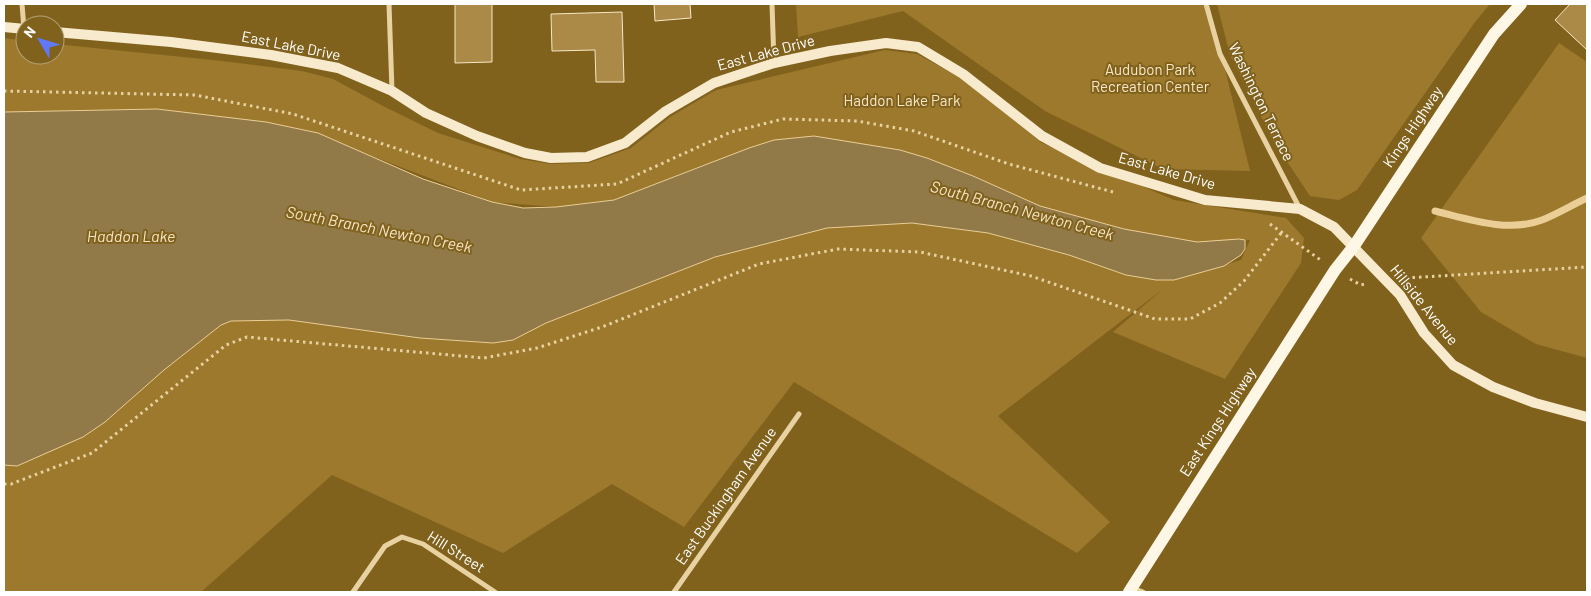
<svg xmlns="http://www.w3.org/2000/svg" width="1591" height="596" font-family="Barlow,sans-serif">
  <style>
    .green { fill: #9d792d }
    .water { fill: #917a48; stroke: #ebce95 }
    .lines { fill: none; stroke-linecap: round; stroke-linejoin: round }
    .stream { stroke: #ebce95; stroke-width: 7 }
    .building { fill: #aa8a46; stroke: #f7e7c6 }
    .path { stroke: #e9d2a2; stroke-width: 3; stroke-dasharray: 2.5 4; stroke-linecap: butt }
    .street { stroke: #e9d2a2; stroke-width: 5 }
    .secondary { stroke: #f7eacd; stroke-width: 10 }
    .primary { stroke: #fef7e5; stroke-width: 12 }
    .labels { text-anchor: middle; stroke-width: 4; stroke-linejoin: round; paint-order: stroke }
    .street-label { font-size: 15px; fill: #fff; stroke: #81621d }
    .park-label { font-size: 15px; fill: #f7e7c6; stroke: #81621d }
    .water-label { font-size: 16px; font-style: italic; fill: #f5e5c6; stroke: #81621d }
  </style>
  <rect width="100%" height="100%" fill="#81621d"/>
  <path class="green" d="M796 4H1209L1250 171 1163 169 1045 111 903 11 798 37Z
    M1217 4H1490L1475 22 1357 190 1339 200 1310 196 1274 142 1230 55Z
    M4 38 25 41V55H55V44L222 61 302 71 333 79 383 106 438 133 520 159 550 164 589 163 631 148 670 117 716 90 885 50 917 54 963 79 1042 143 1174 200 1286 218 1304 238 1301 263 1225 379 1113 332 1163 289 998 416 1110 522 1077 553 794 382 684 527 612 484 503 553 332 475 201 592H4V465L17 466 105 422 164 370 221 325 231 321 289 320 420 338 493 343 512 340 546 323 715 257 827 228 857 226 912 223 988 233 1069 255 1126 275 1174 280 1241 260 1250 240 1197 243 1124 229 1040 206 973 176 927 158 704 165 614 200 556 207 492 202 356 150 318 133 286 126 157 109 4 112Z
    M1559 43 1587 62V358L1536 344 1481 312 1421 238Z"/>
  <path class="water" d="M157 109 266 122 318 133 423 179 492 202 523 208 556 207 614 200 749 148 774 140 814 136 900 150 927 158 973 176 1040 206 1124 229 1197 242 1239 239 1245 240V249L1241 255 1224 266 1174 280H1156L1126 275 1069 255 988 233 912 223 827 228 715 257 546 323 513 340 493 343 420 338 289 320 231 321 221 325 164 370 105 422 83 437 17 466 4 465V112Z"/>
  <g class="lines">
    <path class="stream" d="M1435 211C1468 219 1508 233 1542 220 1557 214 1572 205 1587 198"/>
  </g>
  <path class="building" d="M455 4H492V62L455 63Z
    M654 4H690L691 18 655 21Z
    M1570 4H1587V50L1555 20Z
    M622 12 624 82H596L595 50 552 51 551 14Z"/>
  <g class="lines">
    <path class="path" d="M4 91 195 95 293 114 521 190 617 184 731 132 783 119 857 121 914 131 1009 164 1113 192
      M1270 224 1322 261
      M1406 278 1587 267
      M1350 279 1361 285 1365 284
      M4 484H11L92 453 226 345 247 337 484 358 537 348 602 327 759 264 838 249 920 252 1031 276 1155 319H1190L1220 303 1244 281 1282 232"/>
    <path class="street" d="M22 4 24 29
      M389 4 392 91
      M772 4 774 63
      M1206 4 1220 54 1300 209
      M1132 588 1143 592
      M353 592 385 546 402 537 423 544 495 592
      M674 592 799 414"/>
    <path class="secondary" d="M4 27 25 29
      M55 32 171 42 271 55 338 68 392 91 426 113 477 136 525 153 551 158 587 157 625 143 666 111 714 83 774 63 830 51 886 43 918 47 963 74 1042 136 1100 168 1205 200 1300 209 1334 227 1400 295 1424 333 1453 365 1493 387 1535 403 1587 417"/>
    <path class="primary" d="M1129 592 1335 270 1354 246 1494 34 1521 4"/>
  </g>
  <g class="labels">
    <g class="street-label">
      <text transform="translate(291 46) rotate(11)" y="5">East Lake Drive</text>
      <text transform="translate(766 53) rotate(-15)" y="5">East Lake Drive</text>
      <text transform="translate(1261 102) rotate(64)" y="5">Washington Terrace</text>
      <text transform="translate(1413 127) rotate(-56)" y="5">Kings Highway</text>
      <text transform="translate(1167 171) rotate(16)" y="5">East Lake Drive</text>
      <text transform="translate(1424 305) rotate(51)" y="5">Hillside Avenue</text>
      <text transform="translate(1218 422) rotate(-57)" y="5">East Kings Highway</text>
      <text transform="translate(726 496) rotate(-55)" y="5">East Buckingham Avenue</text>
      <text transform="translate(456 552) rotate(32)" y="5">Hill Street</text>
    </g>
    <g class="park-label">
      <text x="1150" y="75">Audubon Park<tspan x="1150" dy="17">Recreation Center</tspan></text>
      <text x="902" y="106">Haddon Lake Park</text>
    </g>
    <g class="water-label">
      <text transform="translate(1022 210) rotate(15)" y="6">South Branch Newton Creek</text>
      <text transform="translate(379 229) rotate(11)" y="6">South Branch Newton Creek</text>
      <text x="131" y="242">Haddon Lake</text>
    </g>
  </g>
  <rect width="1591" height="596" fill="none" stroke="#ffffff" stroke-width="10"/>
  <g transform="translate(40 40) rotate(308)"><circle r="24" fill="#81621d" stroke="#b3a177"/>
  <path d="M0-4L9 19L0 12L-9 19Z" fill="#6179f8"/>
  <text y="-8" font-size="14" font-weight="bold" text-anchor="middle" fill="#ffffff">N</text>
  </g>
</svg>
